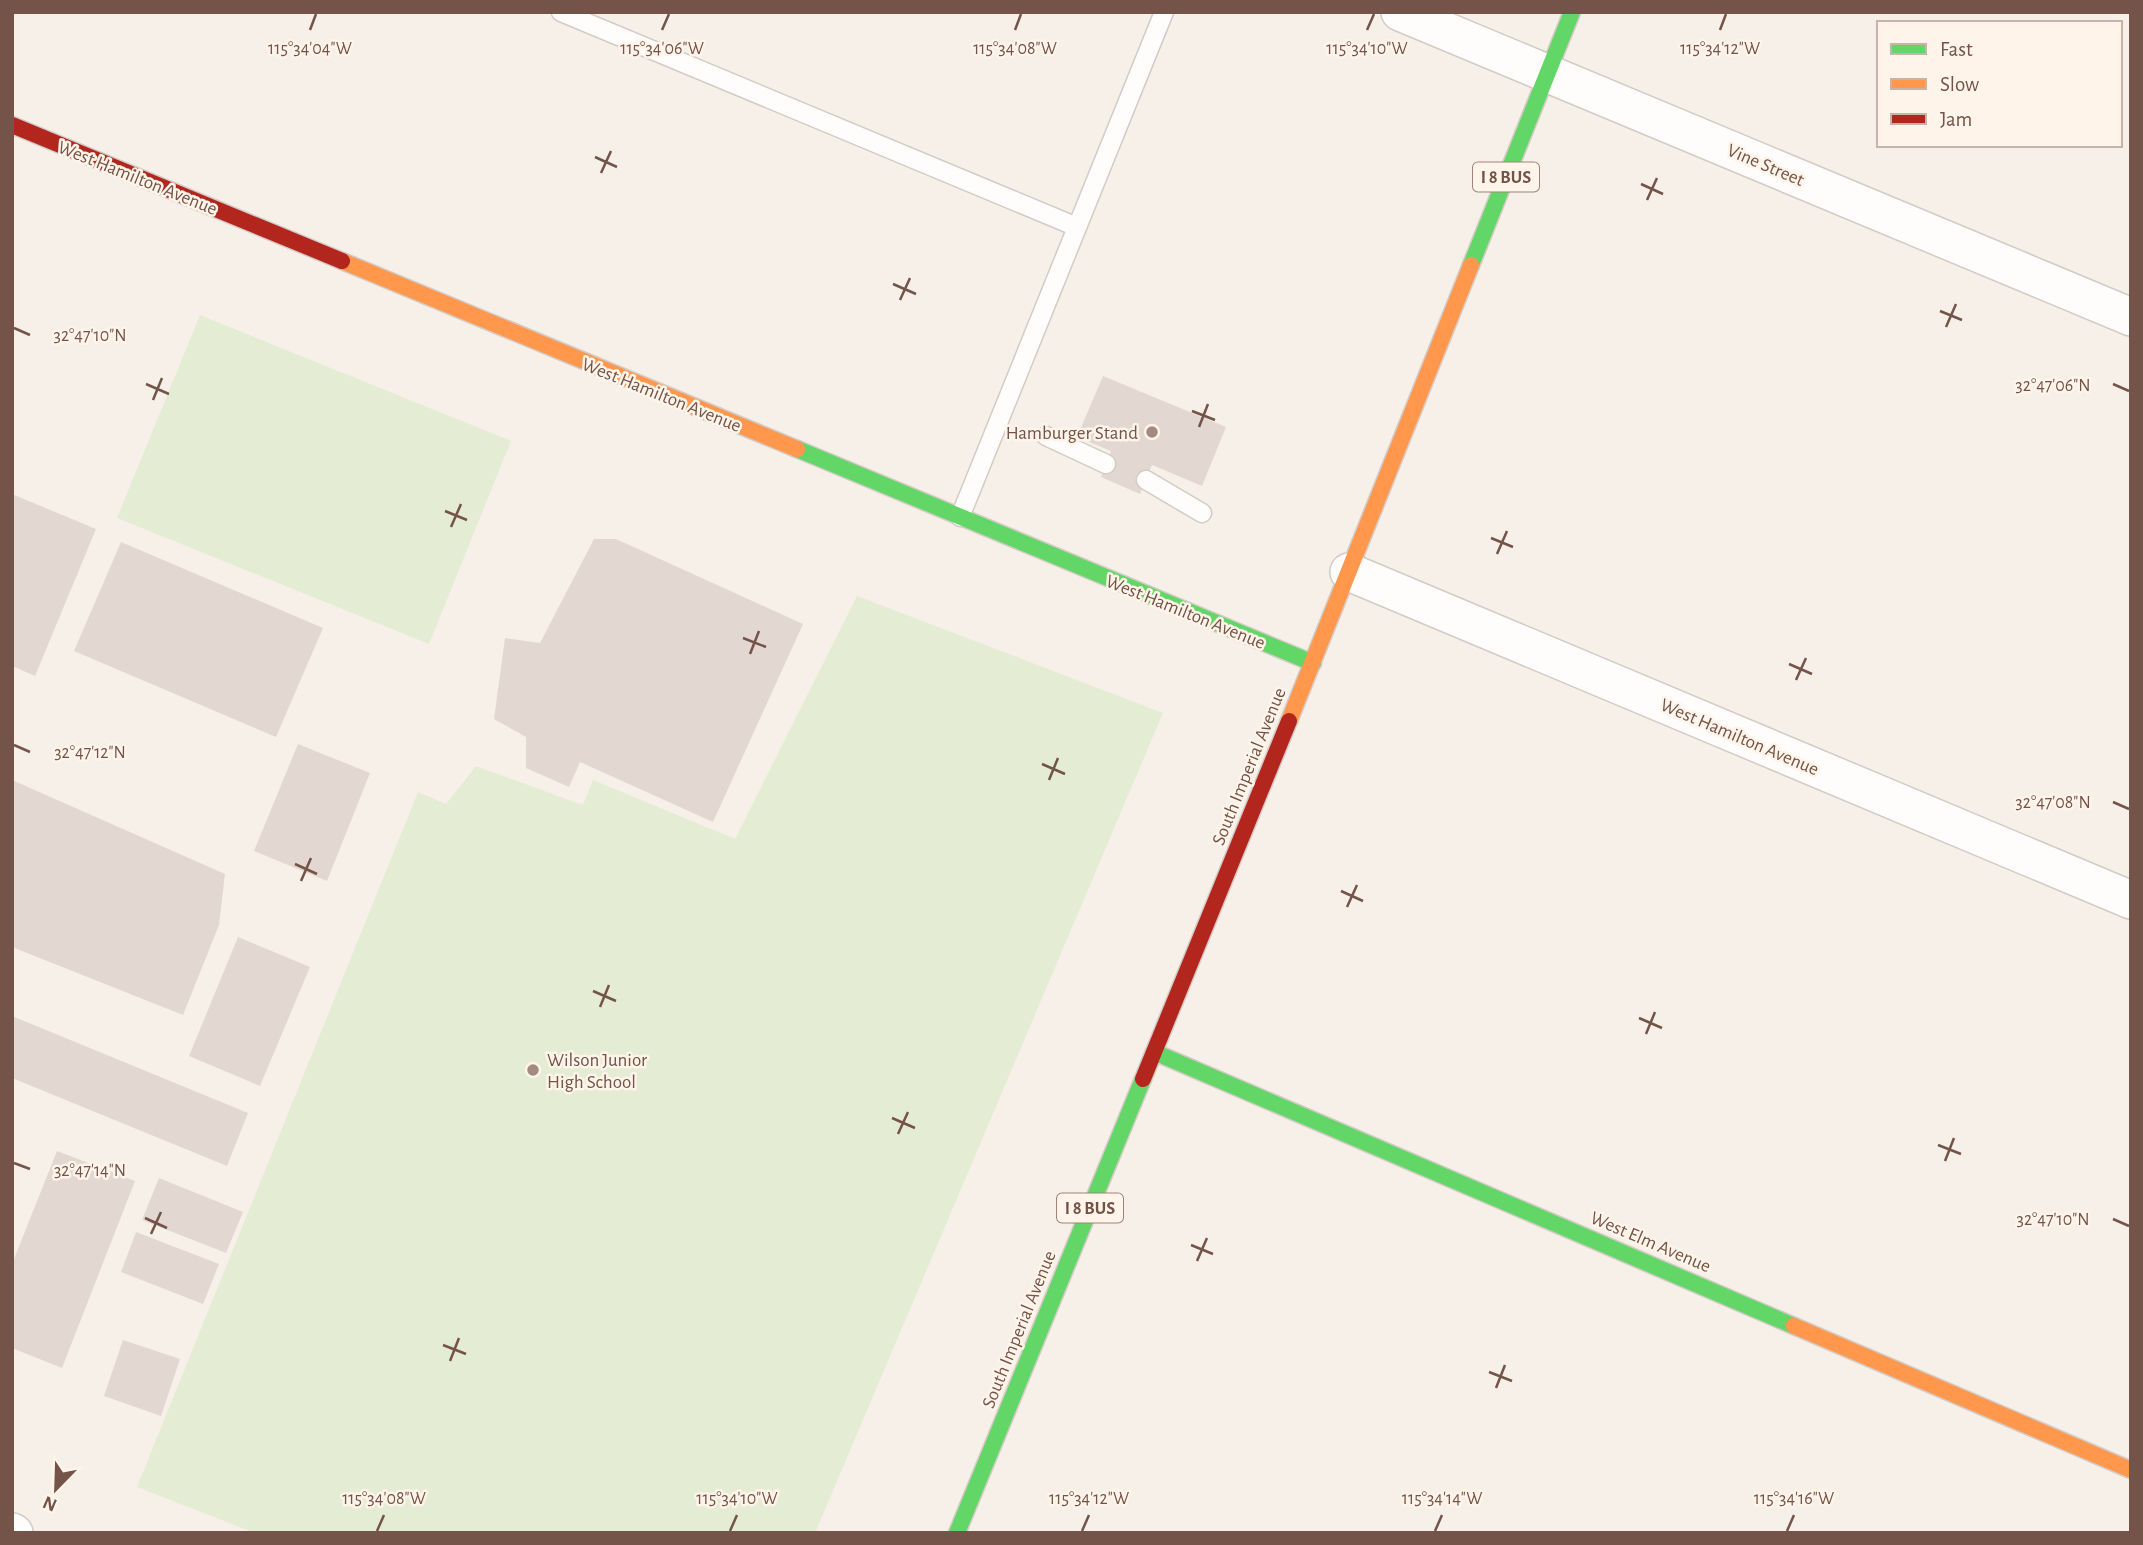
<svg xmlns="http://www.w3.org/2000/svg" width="2143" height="1545" font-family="'Alegreya Sans',sans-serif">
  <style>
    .green { fill: #e4ecd4 }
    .building { fill: #e2d8d1 }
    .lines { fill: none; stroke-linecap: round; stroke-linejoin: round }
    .lane-casing { stroke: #d4cbc6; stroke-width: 21 }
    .street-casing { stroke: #d4cbc6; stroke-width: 40 }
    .fast-casing { stroke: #d5cbc6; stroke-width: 19 }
    .slow-casing { stroke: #d5cbc6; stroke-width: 19 }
    .jam-casing { stroke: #d5cbc6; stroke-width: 19 }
    .lane { stroke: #fefdfc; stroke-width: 18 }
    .street { stroke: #fefdfc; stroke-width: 37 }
    .fast { stroke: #63d668; stroke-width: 16 }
    .slow { stroke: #ff974d; stroke-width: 16 }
    .jam { stroke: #b3261e; stroke-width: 16 }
    .ticks { fill: none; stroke: #745449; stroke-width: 2.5 }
    .poi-dot { fill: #a28b81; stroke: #fff4e9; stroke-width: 2.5 }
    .labels { text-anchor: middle; stroke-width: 5; stroke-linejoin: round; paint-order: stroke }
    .shield { fill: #fff4e9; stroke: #9e8479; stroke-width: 2 }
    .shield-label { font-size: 18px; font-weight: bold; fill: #745449 }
    .street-label { font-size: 19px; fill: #745449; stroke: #fff4e9 }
    .poi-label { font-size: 19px; fill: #745449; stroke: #fff4e9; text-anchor: end }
    .ticks-label { font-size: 18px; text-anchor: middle; fill: #745449; stroke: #fff4e9; stroke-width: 5; stroke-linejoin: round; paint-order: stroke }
  </style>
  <rect width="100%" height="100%" fill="#f6f0e9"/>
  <path class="green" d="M200 315 511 441 429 644 117 518Z
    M857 596 1163 713 815 1533H255L137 1487 418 792 446 804 476 766 583 805 593 780 735 839Z"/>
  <path class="building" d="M1103 376 1226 427 1202 486 1152 465 1140 494 1101 477 1111 451 1077 437Z
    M12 494 96 529 35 676 12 666Z
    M594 539H616L803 624 713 822 580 762 569 787 526 768V737L494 719 505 638 540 643Z
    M121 542 323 628 276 737 74 651Z
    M298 744 370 773 327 881 254 851Z
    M12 780 225 874 219 925 183 1015 12 947Z
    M238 937 310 967 260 1086 189 1056Z
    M12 1016 248 1113 227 1166 12 1078Z
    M57 1151 135 1181 62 1368 12 1348V1264Z
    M159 1178 243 1212 226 1253 142 1220Z
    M136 1232 219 1264 203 1304 121 1272Z
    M123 1340 180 1359 161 1416 104 1396Z"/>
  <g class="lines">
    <defs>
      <path id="lane" d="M561 12 1077 227
        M1046 436 1106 464
        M1146 480 1202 513
        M960 517 1164 12"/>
      <path id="street" d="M1400 12 2131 317
        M1349 572 2131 900
        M12 1532 14 1533"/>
      <path id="fast" d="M1471 265 1572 12
        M797 449 1313 663
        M1154 1052 1794 1326
        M957 1533 1143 1079"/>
      <path id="slow" d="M342 261 797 449
        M1289 721 1471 265
        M1794 1326 2131 1470"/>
      <path id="jam" d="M12 125 342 261
        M1143 1079 1289 721"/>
    </defs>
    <use href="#lane" class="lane-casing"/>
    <use href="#street" class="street-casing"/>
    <use href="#fast" class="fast-casing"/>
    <use href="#slow" class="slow-casing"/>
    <use href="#jam" class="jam-casing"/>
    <use href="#lane" class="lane"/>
    <use href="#street" class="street"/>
    <use href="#fast" class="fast"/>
    <use href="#slow" class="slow"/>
    <use href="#jam" class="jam"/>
  </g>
  <path class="ticks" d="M310 30 316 14M662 30 669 14M1015 30 1021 14M1367 30 1374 14M1720 30 1726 14M595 157 617 167M601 173 611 151M1641 184 1663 194M1647 200 1657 178M893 284 916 294M900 300 910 278M1940 311 1962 320M1946 327 1956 304M14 328 30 335M146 384 169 394M2113 384 2129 391M153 400 162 378M1192 411 1215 420M1199 427 1208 404M445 511 467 520M451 527 461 504M1491 538 1513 547M1497 554 1507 531M743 638 766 647M750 654 759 631M1789 664 1812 674M1796 680 1806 658M14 745 30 752M1042 764 1065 774M1049 780 1058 758M2113 802 2129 809M295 864 317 874M301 881 311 858M1341 891 1363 901M1347 907 1357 885M593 991 616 1001M600 1007 609 985M1639 1018 1662 1028M1646 1034 1655 1012M892 1118 915 1128M898 1134 908 1112M1938 1145 1961 1154M1945 1161 1954 1138M14 1163 30 1169M145 1218 167 1228M2113 1219 2129 1226M151 1234 161 1212M1191 1245 1213 1254M1197 1261 1207 1238M443 1345 466 1354M450 1361 459 1338M1489 1372 1512 1381M1496 1388 1505 1365M377 1531 384 1515M730 1531 737 1515M1082 1531 1089 1515M1435 1531 1442 1515M1787 1531 1794 1515"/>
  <g class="poi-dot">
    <circle cx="1152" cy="432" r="7"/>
    <circle cx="533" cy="1070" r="7"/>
  </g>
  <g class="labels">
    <g class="shield">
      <rect x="1473" y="162.5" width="66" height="29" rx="5"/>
      <rect x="1057" y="1193.5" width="66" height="29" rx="5"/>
    </g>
    <g class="shield-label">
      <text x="1506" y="183">I 8 BUS</text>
      <text x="1090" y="1214">I 8 BUS</text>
    </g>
    <g class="street-label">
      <text transform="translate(1766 164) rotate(23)" y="7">Vine Street</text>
      <text transform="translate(138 177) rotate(22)" y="7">West Hamilton Avenue</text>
      <text transform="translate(662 394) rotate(22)" y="7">West Hamilton Avenue</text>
      <text transform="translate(1186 611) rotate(22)" y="7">West Hamilton Avenue</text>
      <text transform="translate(1740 736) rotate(23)" y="7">West Hamilton Avenue</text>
      <text transform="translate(1248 766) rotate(-68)" y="7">South Imperial Avenue</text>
      <text transform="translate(1651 1241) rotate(23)" y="7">West Elm Avenue</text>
      <text transform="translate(1018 1329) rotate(-68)" y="7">South Imperial Avenue</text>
    </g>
    <g class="poi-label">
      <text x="1138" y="439">Hamburger Stand</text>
      <text x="547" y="1066" text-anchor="start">Wilson Junior<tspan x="547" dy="22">High School</tspan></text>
    </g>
  </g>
  <g class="ticks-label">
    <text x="310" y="54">115°34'04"W</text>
    <text x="1367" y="54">115°34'10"W</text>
    <text x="1720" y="54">115°34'12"W</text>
    <text x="662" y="54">115°34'06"W</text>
    <text x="1015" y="54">115°34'08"W</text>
    <text x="90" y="341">32°47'10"N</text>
    <text x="2053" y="391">32°47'06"N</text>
    <text x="90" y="758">32°47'12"N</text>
    <text x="2053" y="808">32°47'08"N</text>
    <text x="90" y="1176">32°47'14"N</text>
    <text x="2053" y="1225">32°47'10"N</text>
    <text x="384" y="1504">115°34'08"W</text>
    <text x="737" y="1504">115°34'10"W</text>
    <text x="1089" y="1504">115°34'12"W</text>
    <text x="1442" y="1504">115°34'14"W</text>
    <text x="1794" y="1504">115°34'16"W</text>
  </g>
  <rect width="2143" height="1545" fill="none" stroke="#745449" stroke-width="28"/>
  <rect x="1877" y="21" width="245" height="126" fill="#fff4e9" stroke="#c7b4a9" stroke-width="2"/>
  <rect x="1891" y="44" width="35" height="10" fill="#63d668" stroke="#c7b4a9" stroke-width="2"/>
  <text x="1940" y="56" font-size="21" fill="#745449">Fast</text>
  <rect x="1891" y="79" width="35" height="10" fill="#ff974d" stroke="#c7b4a9" stroke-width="2"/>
  <text x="1940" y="91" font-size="21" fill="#745449">Slow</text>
  <rect x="1891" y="114" width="35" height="10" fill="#b3261e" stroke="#c7b4a9" stroke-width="2"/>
  <text x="1940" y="126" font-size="21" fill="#745449">Jam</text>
  <g transform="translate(56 1489) rotate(203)" stroke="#fff4e9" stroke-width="5" paint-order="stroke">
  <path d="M0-5L12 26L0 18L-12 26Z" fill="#745449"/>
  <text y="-10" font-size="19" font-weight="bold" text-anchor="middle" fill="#745449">N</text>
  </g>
</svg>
